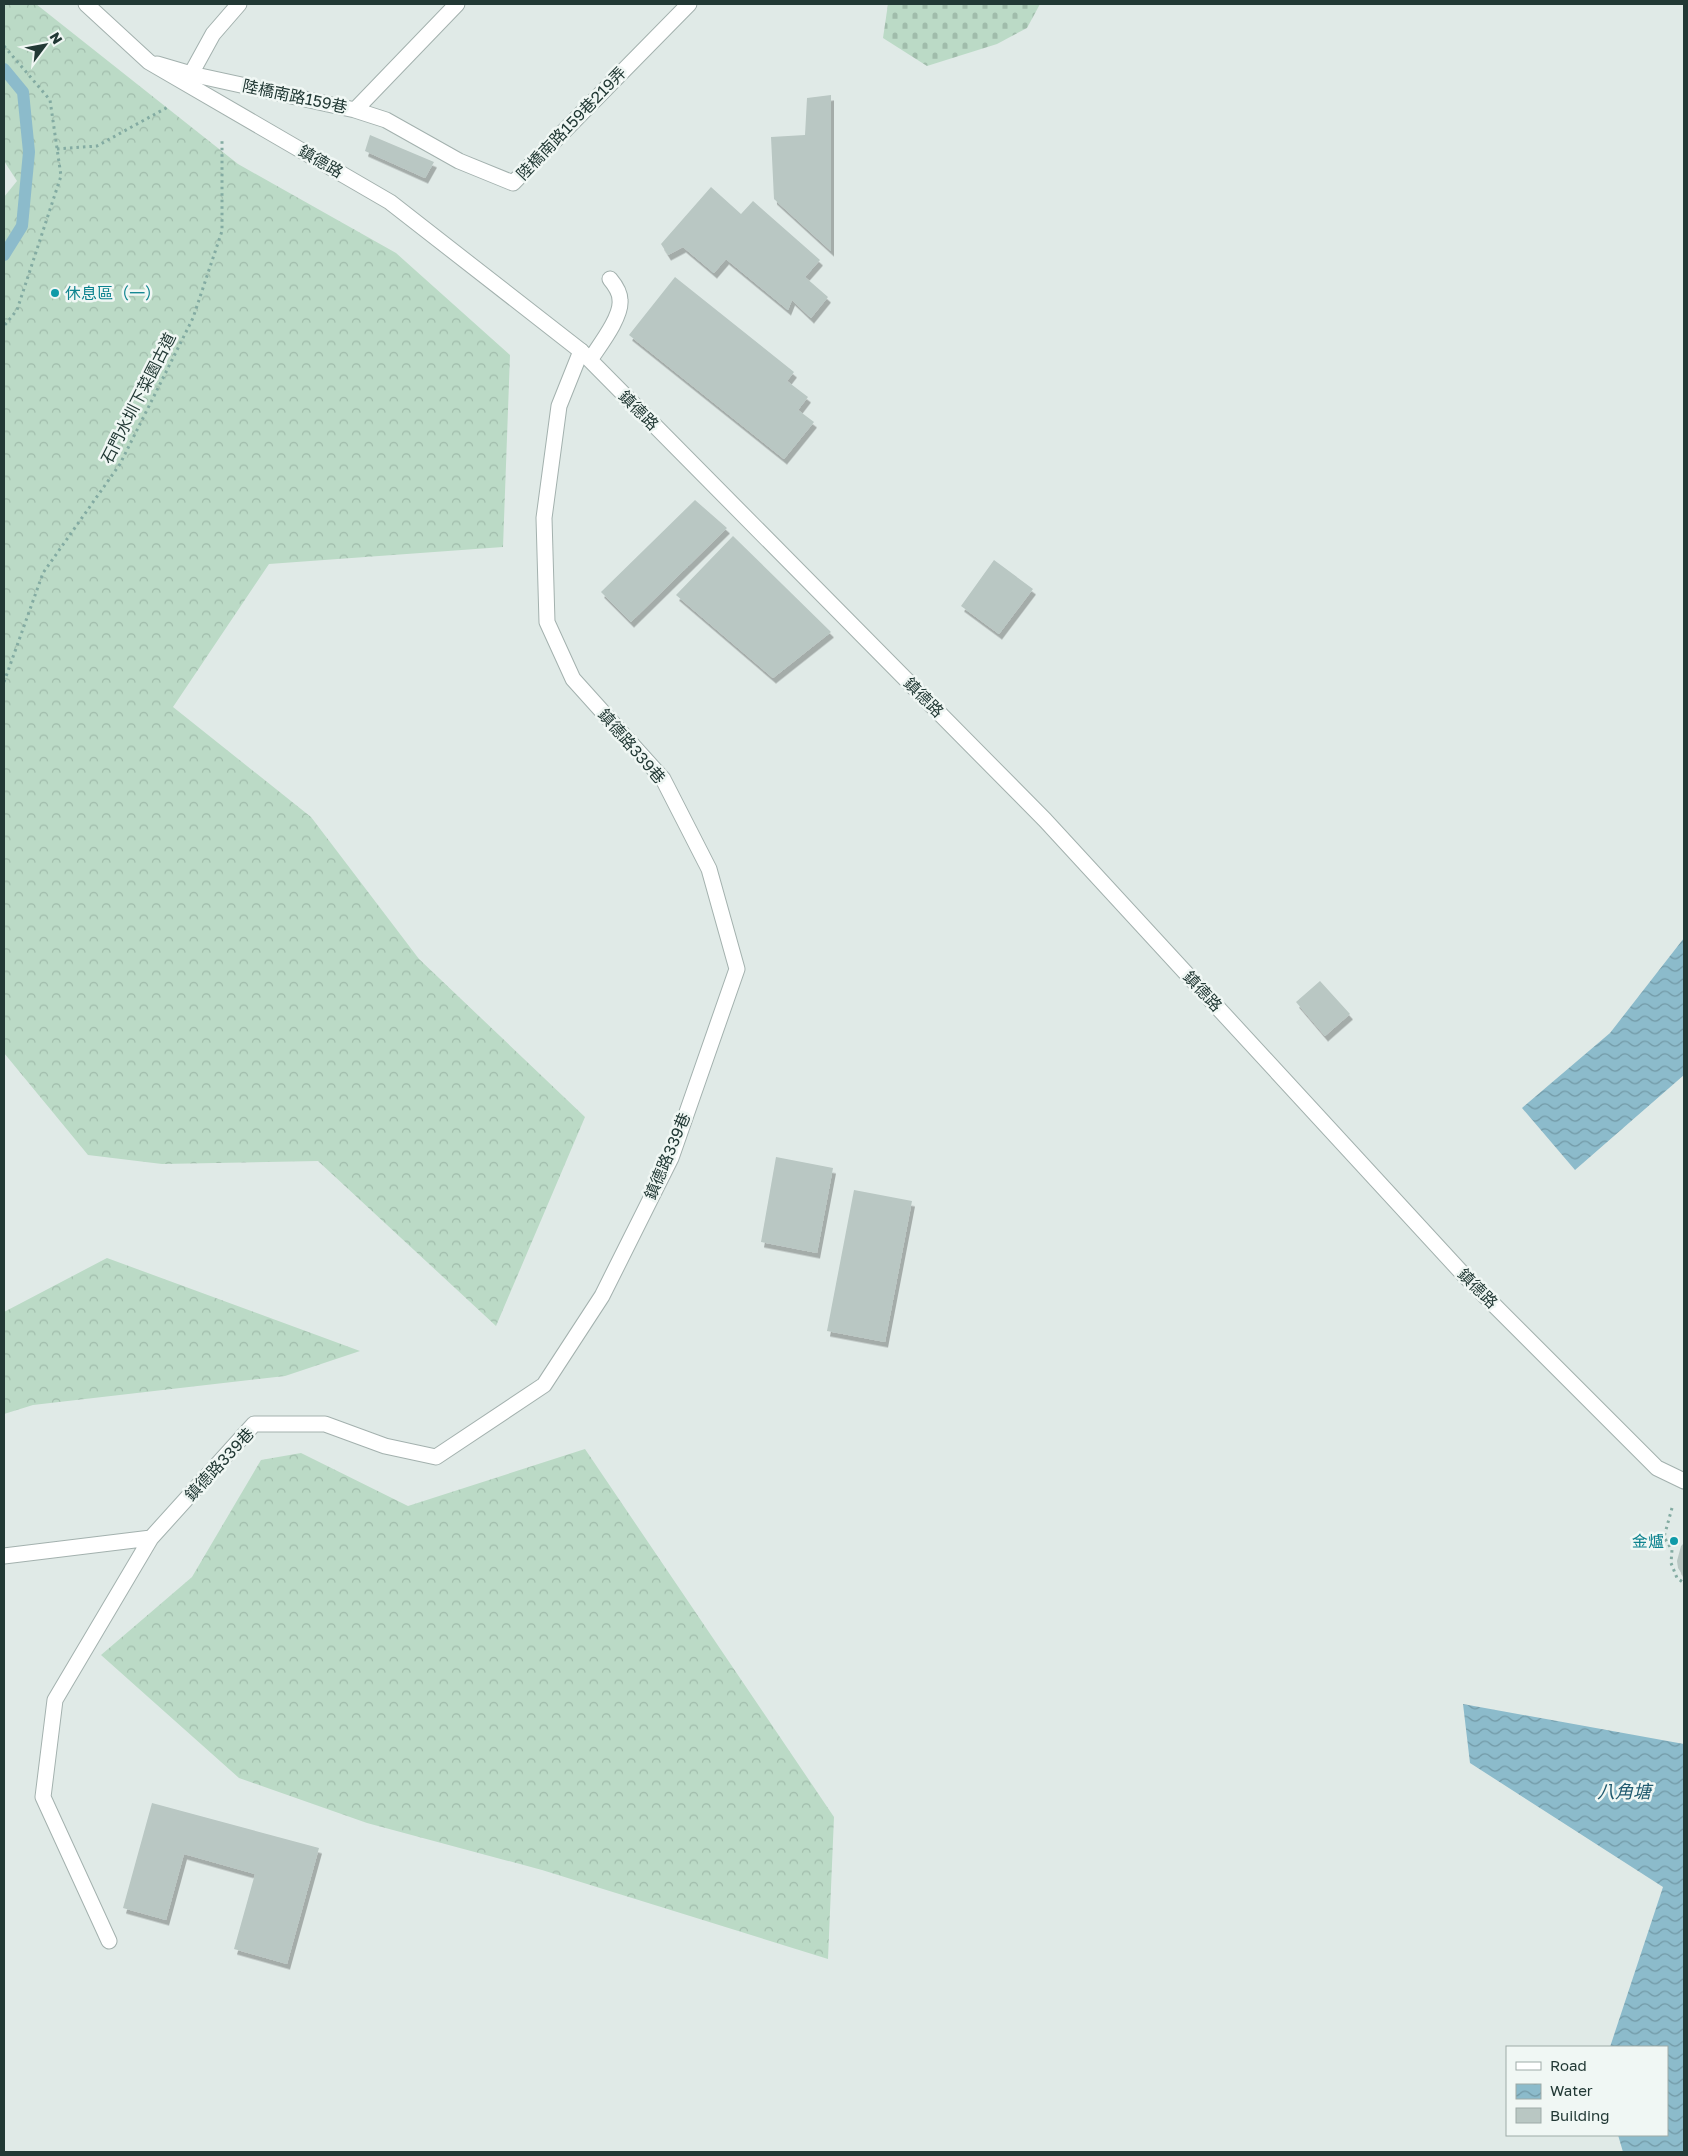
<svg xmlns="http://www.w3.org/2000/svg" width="1688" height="2156" font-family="'Golos Text','Noto Sans TC',sans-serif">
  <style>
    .forest { fill: url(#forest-crowns) }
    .cemetery { fill: url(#cemetery-stones) }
    .water { fill: url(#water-waves) }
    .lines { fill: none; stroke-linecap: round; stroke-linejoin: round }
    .stream { stroke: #8cbbcb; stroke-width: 12 }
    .building { fill: #b9c7c3; filter: url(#shadow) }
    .service-casing { stroke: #a3b1ae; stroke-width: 17 }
    .minor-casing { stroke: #a3b1ae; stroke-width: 17 }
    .path { stroke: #83aba2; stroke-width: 3; stroke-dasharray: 2.5 4; stroke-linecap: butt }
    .service { stroke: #fff; stroke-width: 15 }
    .minor { stroke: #fff; stroke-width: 15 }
    .culture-dot { fill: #0f9aa8; stroke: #f0f7f4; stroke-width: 2 }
    .labels { text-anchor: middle; stroke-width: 5; stroke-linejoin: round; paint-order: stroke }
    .street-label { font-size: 16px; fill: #223935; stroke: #f0f7f4 }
    .culture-label { font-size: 16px; fill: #0d838f; stroke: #f0f7f4; text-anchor: start }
    .water-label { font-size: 18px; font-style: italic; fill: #215b70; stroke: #f0f7f4 }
  </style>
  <defs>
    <pattern id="forest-crowns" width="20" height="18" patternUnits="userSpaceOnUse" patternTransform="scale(1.25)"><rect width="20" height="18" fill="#bbdac6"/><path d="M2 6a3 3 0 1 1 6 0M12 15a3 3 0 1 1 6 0" fill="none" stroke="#a0bcab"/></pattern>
    <pattern id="cemetery-stones" width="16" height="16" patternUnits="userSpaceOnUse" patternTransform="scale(1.25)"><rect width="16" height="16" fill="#bbdac6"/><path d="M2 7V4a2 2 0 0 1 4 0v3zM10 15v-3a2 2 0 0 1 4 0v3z" fill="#a0bcab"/></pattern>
    <pattern id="water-waves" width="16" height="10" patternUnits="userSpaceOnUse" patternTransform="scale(1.25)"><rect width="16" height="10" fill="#8cbbcb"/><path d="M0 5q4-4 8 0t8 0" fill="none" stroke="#7299a6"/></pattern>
    <filter id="shadow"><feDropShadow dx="3" dy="5.5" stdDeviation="0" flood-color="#0004"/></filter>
  </defs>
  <rect width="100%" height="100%" fill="#e0eae7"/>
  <path class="forest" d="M4 4H36L238 164 396 253 510 355 503 547 269 564 173 707 311 817 419 959 585 1117 496 1326 318 1161 162 1164 88 1155 4 1053V197L17 181 4 161Z
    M107 1258 360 1351 285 1376 33 1405 4 1414V1312Z
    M585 1449 834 1817 828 1959 542 1870 367 1823 239 1778 101 1655 192 1577 261 1460 301 1453 408 1506Z"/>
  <path class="cemetery" d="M888 4H1040L1027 28 997 44 927 66 883 38Z"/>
  <path class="water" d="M1684 938V1075L1575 1170 1522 1108 1610 1033Z
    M1463 1704 1684 1744V2152H1623L1618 2135H1667V2047H1610L1663 1887 1470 1763Z"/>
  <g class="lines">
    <path class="stream" d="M4 69 23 92 29 152 22 226 4 255"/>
  </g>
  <path class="building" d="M831 95V251L774 199 771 137 805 135 807 98Z
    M370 135 434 162 425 178 365 151Z
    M711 187 741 214 753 201 820 260 805 277 828 297 811 318 792 300 788 310 726 259 714 273 683 247 668 255 661 244Z
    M675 277 794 372 787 381 808 397 798 410 814 422 784 459 629 335Z
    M695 500 727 528 631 622 601 592Z
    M733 536 831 632 773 678 676 595Z
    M994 560 1033 589 999 634 961 606Z
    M1320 981 1350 1014 1325 1036 1296 1002Z
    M776 1157 833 1168 817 1253 761 1242Z
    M854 1190 912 1201 885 1342 827 1331Z
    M1684 1543V1577L1678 1568 1677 1561 1681 1546Z
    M152 1803 319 1848 287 1964 234 1949 255 1874 184 1854 166 1920 123 1908Z"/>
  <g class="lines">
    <defs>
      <path id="service" d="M157 64 191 74 355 110 457 4
        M191 74 213 34 239 4
        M355 110 386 120 459 161 513 183 689 4
        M4 1556 151 1538 254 1424H325L385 1446 436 1457 544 1385 602 1296 671 1158 737 969 709 869 663 779 573 679 547 622 544 518 559 406 581 351
        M109 1941 43 1797 55 1700 151 1538"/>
      <path id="minor" d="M86 4 149 62 390 202 581 351 1045 820 1463 1274 1657 1468 1684 1481
        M590 360C599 346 622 317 620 300 620 293 615 285 610 279"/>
    </defs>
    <use href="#service" class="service-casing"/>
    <use href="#minor" class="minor-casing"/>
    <path class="path" d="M4 46 50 100 61 176 17 310 4 326
      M57 149 97 146 168 107
      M4 682 43 573 120 464 193 318 222 231V138
      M1672 1508 1664 1537 1672 1550 1671 1563 1677 1578 1684 1583"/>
    <use href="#service" class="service"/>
    <use href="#minor" class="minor"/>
  </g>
  <g class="culture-dot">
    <circle cx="55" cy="293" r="5"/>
    <circle cx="1674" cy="1541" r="5"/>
  </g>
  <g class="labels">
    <g class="street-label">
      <text transform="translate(295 96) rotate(12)" y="6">陸橋南路159巷</text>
      <text transform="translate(571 123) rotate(-46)" y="6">陸橋南路159巷219弄</text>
      <text transform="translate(321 161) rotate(30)" y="6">鎮德路</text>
      <text transform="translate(138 398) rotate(-63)" y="6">石門水圳下菜園古道</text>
      <text transform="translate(639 410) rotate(45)" y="6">鎮德路</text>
      <text transform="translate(924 697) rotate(45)" y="6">鎮德路</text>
      <text transform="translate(632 746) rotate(49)" y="6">鎮德路339巷</text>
      <text transform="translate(1203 991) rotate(47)" y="6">鎮德路</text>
      <text transform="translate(667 1156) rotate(-67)" y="6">鎮德路339巷</text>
      <text transform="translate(1478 1288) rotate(45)" y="6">鎮德路</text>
      <text transform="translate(219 1464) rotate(-47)" y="6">鎮德路339巷</text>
    </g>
    <g class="culture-label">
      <text x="65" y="299">休息區（一）</text>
      <text x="1664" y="1547" text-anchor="end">金爐</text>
    </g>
    <g class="water-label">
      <text x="1624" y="1798">八角塘</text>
    </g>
  </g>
  <rect width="1688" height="2156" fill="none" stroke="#223935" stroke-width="10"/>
  <rect x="1506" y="2046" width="162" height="90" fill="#f0f7f4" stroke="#9eaba8"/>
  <rect x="1516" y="2062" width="25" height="8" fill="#ffffff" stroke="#9eaba8"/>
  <text x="1550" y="2071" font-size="15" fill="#223935">Road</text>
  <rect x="1516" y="2084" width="25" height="15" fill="url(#water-waves)" stroke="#9eaba8"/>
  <text x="1550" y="2096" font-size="15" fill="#223935">Water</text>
  <rect x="1516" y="2108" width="25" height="15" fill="#b9c7c3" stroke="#9eaba8"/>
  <text x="1550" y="2121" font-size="15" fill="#223935">Building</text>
  <g transform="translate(45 45) rotate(58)" stroke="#f0f7f4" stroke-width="4" paint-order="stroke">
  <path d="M0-4L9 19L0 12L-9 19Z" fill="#223935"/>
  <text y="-8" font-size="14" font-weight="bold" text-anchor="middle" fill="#223935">N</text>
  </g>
</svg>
